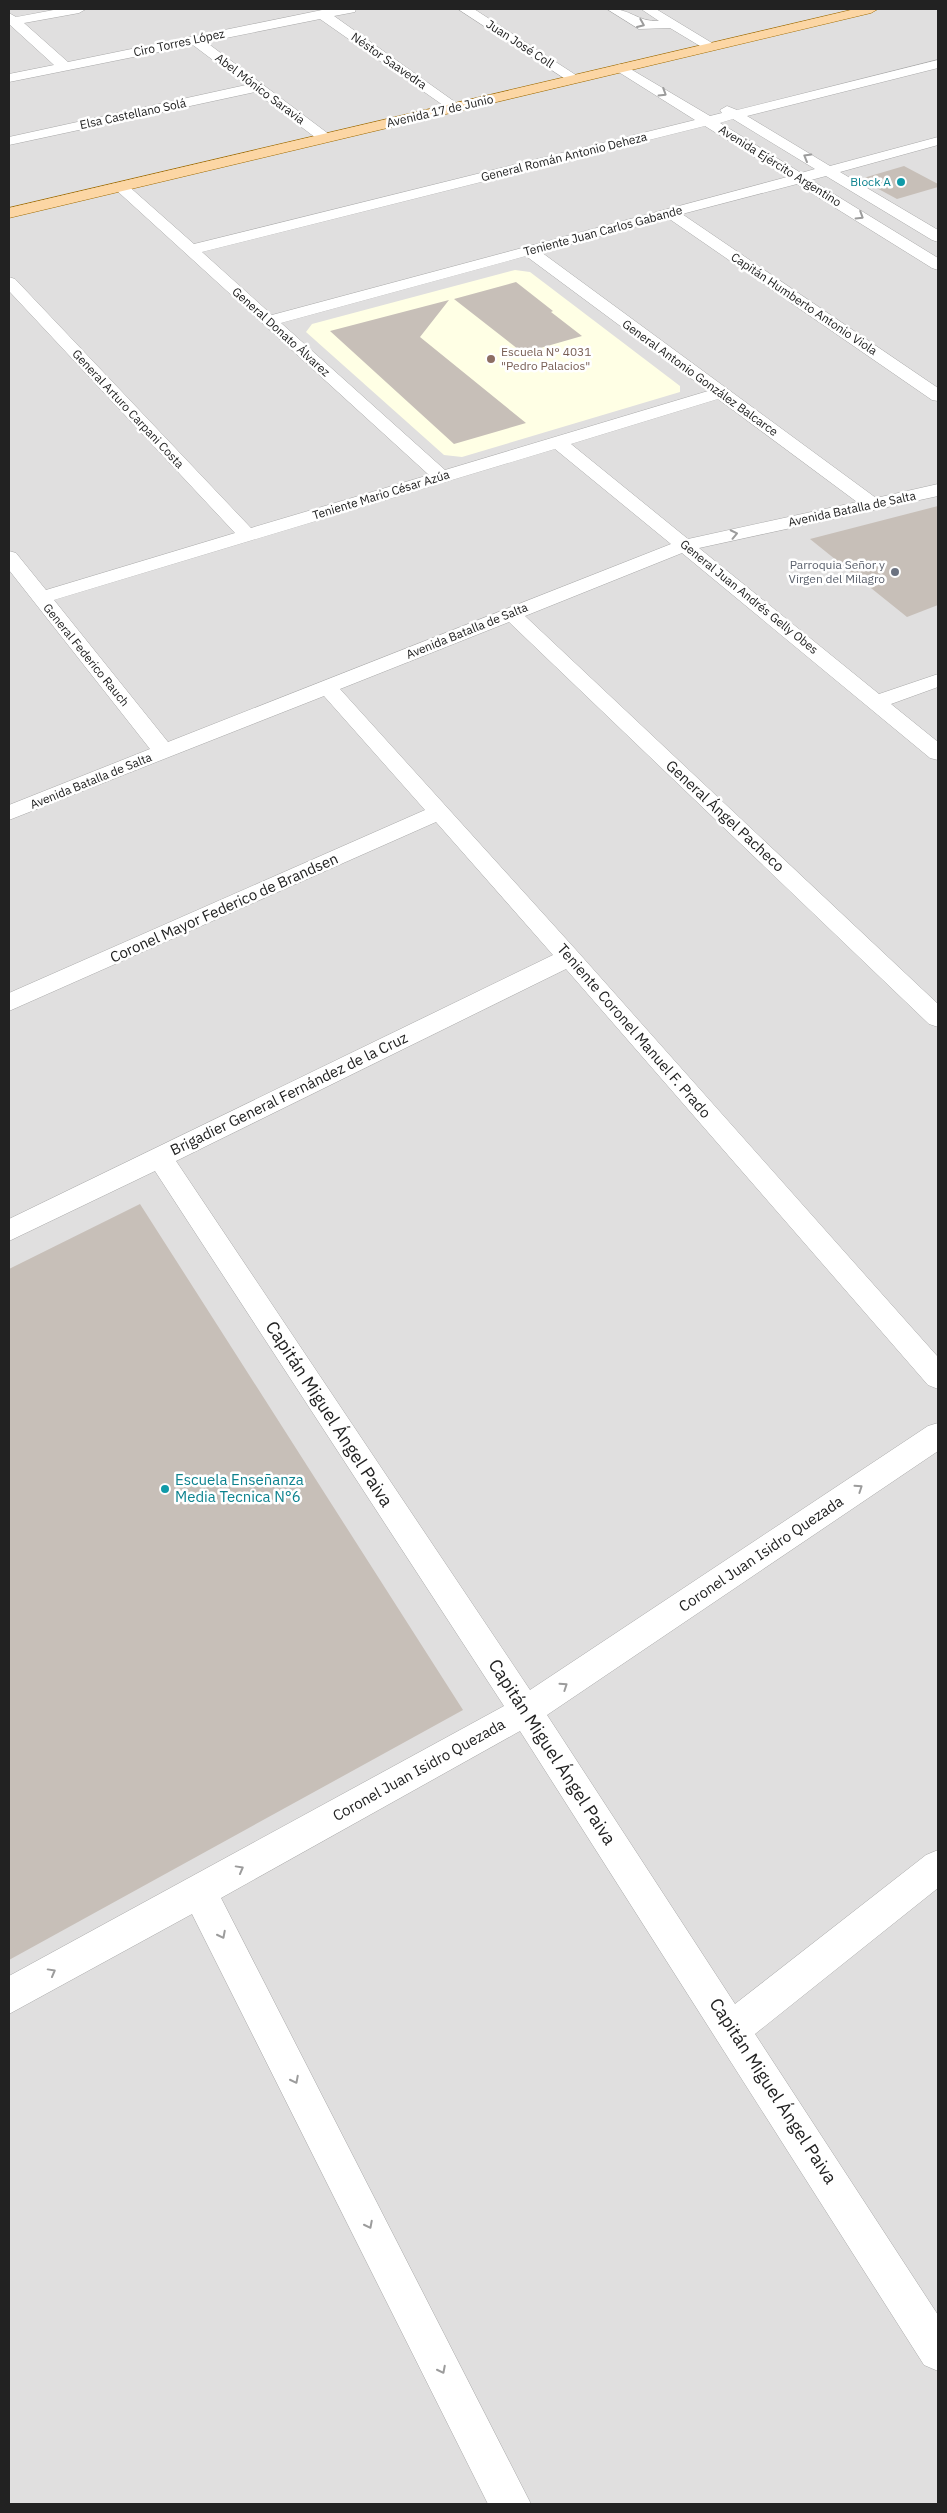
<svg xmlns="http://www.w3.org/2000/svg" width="947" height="2513" font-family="'IBM Plex Sans',sans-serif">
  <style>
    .residential { fill: #e0dfdf }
    .education { fill: #ffffe5 }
    .building { fill: #c7bfb8 }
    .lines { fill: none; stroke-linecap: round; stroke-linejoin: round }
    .minor-casing { stroke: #a9a9a9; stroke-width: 1 }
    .major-casing { stroke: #a06b00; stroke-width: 1 }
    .minor { fill: #fff; fill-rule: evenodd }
    .major { fill: #fcd6a4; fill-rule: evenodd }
    .oneway { stroke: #9c9c9c }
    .culture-dot { fill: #0f9aa8; stroke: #fff; stroke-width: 2 }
    .education-dot { fill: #8d6e63; stroke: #fff; stroke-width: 2 }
    .worship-dot { fill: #6b7280; stroke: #fff; stroke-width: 2 }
    .labels { text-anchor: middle; stroke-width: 5; stroke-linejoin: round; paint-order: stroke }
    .far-street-label { font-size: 12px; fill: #222; stroke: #fff }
    .far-culture-label { font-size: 12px; fill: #0d838f; stroke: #fff; text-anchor: end }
    .far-education-label { font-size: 12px; fill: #785e54; stroke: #fff; text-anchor: start }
    .far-worship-label { font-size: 12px; fill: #5b616d; stroke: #fff; text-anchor: end }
    .street-label { font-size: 15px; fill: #222; stroke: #fff }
    .culture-label { font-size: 15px; fill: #0d838f; stroke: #fff; text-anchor: start }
    .near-street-label { font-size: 18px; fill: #222; stroke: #fff }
  </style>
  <rect width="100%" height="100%" fill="#f2efe9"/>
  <path class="residential" d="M9 9H938V2504H9Z"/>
  <path class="education" d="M515 270 530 272 680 386V392L462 457 444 455 306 332 312 324Z"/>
  <path class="building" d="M904 166 938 184V187L897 199 860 179Z
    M516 282 553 311 551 312 582 336 523 353 454 299Z
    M449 300 420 337 526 423 454 444 330 331Z
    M938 506V605L907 617 810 539Z
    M140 1204 463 1710 9 1960V1269Z"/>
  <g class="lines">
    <defs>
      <path id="minor" d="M59 9H86L79 13 24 23 68 62 322 10 356 9 355 12 334 16 462 107 455 111 450 110 320 19 206 42 330 135 332 138 330 141H320L255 92 9 145V137L246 85 193 45 9 82V74L54 65 9 24V13L16 17Z
        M458 9H474L582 79 575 83 570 82Z
        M607 9C632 8 636 22 659 21L641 9H656L717 46 710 50 705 49 670 28 639 29Z
        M938 60V68L747 116 830 166 938 137V145L840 172 938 230V242L932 240 826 176 811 180 938 258V270L932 268 797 184 682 214 938 388V401L932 400 668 218 541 252 876 498 938 484V496L699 548 879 694 938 674V687L891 704 938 742V760L930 758 682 553 525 616 938 1004V1027L929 1024 509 622 340 689 577 951 938 1357V1389L928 1385 566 969 176 1161 530 1690 928 1426 938 1423V1451L547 1715 735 2004 926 1855 938 1850V1888L755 2034 938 2315V2371L924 2365 520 1731 221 1898 531 2504H488L192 1914 9 2014V1976L504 1706 155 1171 9 1241V1219L553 955 436 822 9 1011V993L425 810 324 696 9 820V805L150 749 9 570V551L16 553 46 590 235 533 9 291V277L15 279 251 528 429 475 115 189 112 186 115 183H125L194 244 695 120 617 71 615 68 617 65 622 64 710 116 722 113 720 110 727 106 737 110ZM733 119 815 169 801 173 720 123ZM705 126 787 177 272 315 202 252ZM526 256 708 391 445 470 281 323ZM718 399 857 502 688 539 571 444ZM555 449 671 544 168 742 54 600Z"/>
      <path id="major" d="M855 9H878L871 13 9 218V208Z"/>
    </defs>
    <use href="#minor" class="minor-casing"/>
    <use href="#major" class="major-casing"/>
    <use href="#minor" class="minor"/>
    <use href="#major" class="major"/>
  </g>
  <defs><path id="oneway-chevron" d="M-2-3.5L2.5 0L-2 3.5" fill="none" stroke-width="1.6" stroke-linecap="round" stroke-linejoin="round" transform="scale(1.25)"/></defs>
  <g class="oneway">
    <use href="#oneway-chevron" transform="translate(641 24) rotate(23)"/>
    <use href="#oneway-chevron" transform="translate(663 93) rotate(32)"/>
    <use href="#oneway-chevron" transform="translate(807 157) rotate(-150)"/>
    <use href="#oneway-chevron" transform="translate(860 216) rotate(32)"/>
    <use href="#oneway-chevron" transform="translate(734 534) rotate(-12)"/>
    <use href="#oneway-chevron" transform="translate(859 1488) rotate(-34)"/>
    <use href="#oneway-chevron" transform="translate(564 1686) rotate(-34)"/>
    <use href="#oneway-chevron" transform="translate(240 1869) rotate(-29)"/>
    <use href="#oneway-chevron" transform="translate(222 1935) rotate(63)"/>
    <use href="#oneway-chevron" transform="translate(52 1972) rotate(-29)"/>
    <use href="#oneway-chevron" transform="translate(295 2080) rotate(63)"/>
    <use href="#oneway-chevron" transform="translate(369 2225) rotate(63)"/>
    <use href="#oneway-chevron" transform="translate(442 2370) rotate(63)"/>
  </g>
  <g class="culture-dot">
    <circle cx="901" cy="182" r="5"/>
    <circle cx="165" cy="1489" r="5"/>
  </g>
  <circle class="education-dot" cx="491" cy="359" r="5"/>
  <circle class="worship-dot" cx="895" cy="572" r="5"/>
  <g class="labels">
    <g class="far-street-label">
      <text transform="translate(179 43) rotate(-12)" y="4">Ciro Torres López</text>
      <text transform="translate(520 44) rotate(33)" y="4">Juan José Coll</text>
      <text transform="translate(389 61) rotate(35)" y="4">Néstor Saavedra</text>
      <text transform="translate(260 89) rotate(37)" y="4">Abel Mónico Saravia</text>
      <text transform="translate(440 111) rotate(-13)" y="4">Avenida 17 de Junio</text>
      <text transform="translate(133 114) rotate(-12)" y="4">Elsa Castellano Solá</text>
      <text transform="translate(564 157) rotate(-14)" y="4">General Román Antonio Deheza</text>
      <text transform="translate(780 166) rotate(32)" y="4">Avenida Ejército Argentino</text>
      <text transform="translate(603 231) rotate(-15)" y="4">Teniente Juan Carlos Gabande</text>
      <text transform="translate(804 304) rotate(34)" y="4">Capitán Humberto Antonio Viola</text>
      <text transform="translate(281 332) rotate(42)" y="4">General Donato Álvarez</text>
      <text transform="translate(700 378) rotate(36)" y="4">General Antonio González Balcarce</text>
      <text transform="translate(128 409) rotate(47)" y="4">General Arturo Carpani Costa</text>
      <text transform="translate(381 495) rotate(-17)" y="4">Teniente Mario César Azúa</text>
      <text transform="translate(852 509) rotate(-12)" y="4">Avenida Batalla de Salta</text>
      <text transform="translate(749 597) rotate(39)" y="4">General Juan Andrés Gelly Obes</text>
      <text transform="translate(467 631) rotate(-22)" y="4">Avenida Batalla de Salta</text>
      <text transform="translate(86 655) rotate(51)" y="4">General Federico Rauch</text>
      <text transform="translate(91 781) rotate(-22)" y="4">Avenida Batalla de Salta</text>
    </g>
    <g class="far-culture-label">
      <text x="891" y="186">Block A</text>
    </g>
    <g class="far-education-label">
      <text x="501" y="356">Escuela N° 4031<tspan x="501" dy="14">"Pedro Palacios"</tspan></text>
    </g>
    <g class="far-worship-label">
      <text x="885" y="569">Parroquia Señor y<tspan x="885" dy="14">Virgen del Milagro</tspan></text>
    </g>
    <g class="street-label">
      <text transform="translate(725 816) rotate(43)" y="5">General Ángel Pacheco</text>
      <text transform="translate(224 908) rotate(-24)" y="5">Coronel Mayor Federico de Brandsen</text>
      <text transform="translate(634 1031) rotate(49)" y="5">Teniente Coronel Manuel F. Prado</text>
      <text transform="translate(289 1094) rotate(-26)" y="5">Brigadier General Fernández de la Cruz</text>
      <text transform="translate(761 1554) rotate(-34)" y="5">Coronel Juan Isidro Quezada</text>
      <text transform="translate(419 1770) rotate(-29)" y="5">Coronel Juan Isidro Quezada</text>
    </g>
    <g class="culture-label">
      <text x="175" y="1485">Escuela Enseñanza<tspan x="175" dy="17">Media Tecnica N°6</tspan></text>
    </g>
    <g class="near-street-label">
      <text transform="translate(329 1414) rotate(57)" y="6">Capitán Miguel Ángel Paiva</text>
      <text transform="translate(552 1752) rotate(57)" y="6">Capitán Miguel Ángel Paiva</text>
      <text transform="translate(773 2091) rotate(57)" y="6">Capitán Miguel Ángel Paiva</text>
    </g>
  </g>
  <rect width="947" height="2513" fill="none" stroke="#222222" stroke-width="20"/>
</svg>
